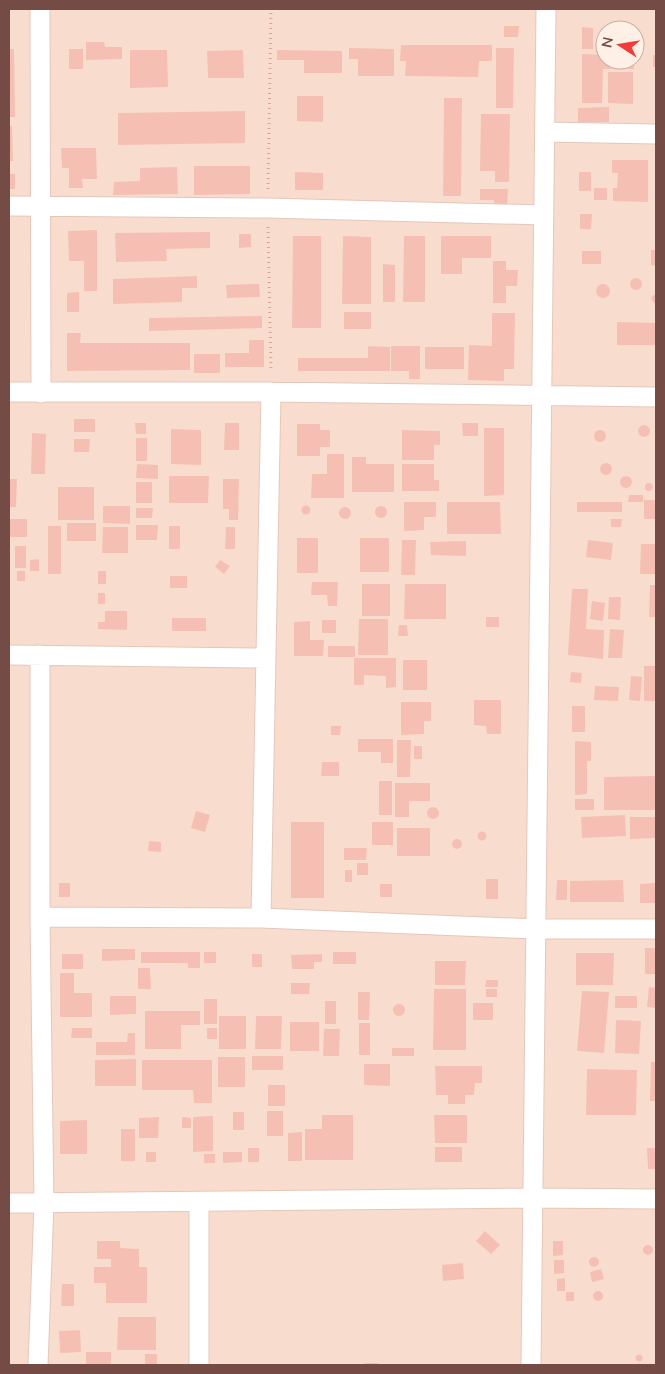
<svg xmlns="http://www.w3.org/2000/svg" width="665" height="1374" font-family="Mulish,sans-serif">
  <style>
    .residential { fill: #f8ddcf; fill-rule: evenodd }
    .building { fill: #f5c0b3 }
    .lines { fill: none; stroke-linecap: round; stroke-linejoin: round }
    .street-casing { stroke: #e4c7bc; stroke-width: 21 }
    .path { stroke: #d9a397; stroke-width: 3; stroke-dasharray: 1 4; stroke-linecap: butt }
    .street { stroke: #fff; stroke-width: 19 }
  </style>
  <rect width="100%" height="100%" fill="#feebde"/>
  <path class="residential" d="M9 9H656V1365H9ZM605 30H635V60H605Z"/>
  <path class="building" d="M504 26H519L518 37H504Z
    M582 27 593 28V49H582Z
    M86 42H104L105 47H122V59L86 60Z
    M401 45H492V61H479L478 77 405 76 406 61H400Z
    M349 48 394 49V76H358V59H349Z
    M496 48H514L513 108H496Z
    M9 49H14L15 117H9Z
    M69 49H83V69H69Z
    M130 50H167L168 87 130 88Z
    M243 50 244 78H208L207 51Z
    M277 50 342 51V73H304V60H277Z
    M582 54 605 55V60H634V69H603L602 103H582Z
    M653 55H656V67H653Z
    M608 72H633V104L608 103Z
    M297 96H323V122L297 121Z
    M444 98H462L461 196H443Z
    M609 107V122H578V108Z
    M245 111V143L118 145V113Z
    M481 114H510L509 182H495V171H480Z
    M9 126H12L13 161H9Z
    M61 148H96L97 179H82L83 188H69V168H62Z
    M612 160H648V202L613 201V188H617L618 173H612Z
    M194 166H250V194L194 195Z
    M177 167 178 194 113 195 114 182 140 181V168Z
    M295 172 323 173V190H295Z
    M579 172H591V191H579Z
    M9 174H15V189H9Z
    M594 188H607V200H594Z
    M480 189H508L507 209H494V200H480Z
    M580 214H592L591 229H580Z
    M97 230V291H84V261H69L68 231Z
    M210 232V248L166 249 167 261 116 262 115 233Z
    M239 234H251V247L239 248Z
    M293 236H321V328H292Z
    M343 236 371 237V304H342Z
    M404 236H425V302H403Z
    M441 236H491V258H462V274H441Z
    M651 250H656V266L651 265Z
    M582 251H601V264H582Z
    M493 261H506V270H518L517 286H506V303H493Z
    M383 264 395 265V302H383Z
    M197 276V288H182V302L113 304V279Z
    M630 284a6 6 0 1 1 12 0a6 6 0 1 1-12 0Z
    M253 284H259L260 297 227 298 226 285Z
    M596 291a7 7 0 1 1 14 0a7 7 0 1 1-14 0Z
    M79 292V312H67V293Z
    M656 294V305L651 299 652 296Z
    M344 312H371V329H344Z
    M492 313H515L514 369H504V381L468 380 469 345 492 346Z
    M262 316V328L149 331V318Z
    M617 322 656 323V345H617Z
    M67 333H81L80 343H190V370L67 371Z
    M249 340H264V367H225V353H249Z
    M368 346 390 347V371H298V358H368Z
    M391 346H420V379H409V371H391Z
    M425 347H464V369H425Z
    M194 354H220V373H194Z
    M74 419H95V432H74Z
    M135 423H146V434H136Z
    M225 423H239V450H224Z
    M462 423H478V436H463Z
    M297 424H320V430H330V447H320V456H297Z
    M638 431a6 6 0 1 1 12 0a6 6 0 1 1-12 0Z
    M484 428H504V495L484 496Z
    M171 429 201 430V465L171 464Z
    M594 436a6 6 0 1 1 12 0a6 6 0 1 1-12 0Z
    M402 430 440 431V445H434V460H402Z
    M32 433 46 434 45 474H31Z
    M136 438H147V461H136Z
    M74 439H90L89 452H74Z
    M327 454H344V498H311L312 474H327Z
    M352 457H366V464H394V492H352Z
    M600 469a6 6 0 1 1 12 0a6 6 0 1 1-12 0Z
    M137 464 158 465V479L136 478Z
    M402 464H434V480H439V491H402Z
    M169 476H209L208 503H169Z
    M620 482a6 6 0 1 1 12 0a6 6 0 1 1-12 0Z
    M9 479H17L16 507H9Z
    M223 479H239L238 520H229V509H223Z
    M136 482H152V503H136Z
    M645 487a4 4 0 1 1 8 0a4 4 0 1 1-8 0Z
    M58 487H94V520H58Z
    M629 495H643V502H628Z
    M644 500H656V519H644Z
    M404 502H436V517H424V530L404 531Z
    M447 502H500L501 534H447Z
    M577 502H622V512H577Z
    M301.5 510a4.5 4.5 0 1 1 9 0a4.5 4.5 0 1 1-9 0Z
    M375 512a6 6 0 1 1 12 0a6 6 0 1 1-12 0Z
    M103 506H130V524L103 523Z
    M339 513a6 6 0 1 1 12 0a6 6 0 1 1-12 0Z
    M136 508H153L152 518H136Z
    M9 519H27V537H9Z
    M611 519H622L621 527H611Z
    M67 523H96V541H67Z
    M136 525H158L157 540H136Z
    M48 526H61V574H48Z
    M169 526H180V549H169Z
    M103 527H128V553H102Z
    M226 527H235V549H225Z
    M297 538H318V573H297Z
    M360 538H389V572H360Z
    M402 540H416L415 575H401Z
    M588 540 613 543 611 560 586 557Z
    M466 541V556L431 555 430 542Z
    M641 544H656V574H640Z
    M15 546H26V568H15Z
    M39 559V571H30V560Z
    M220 560 230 566 224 574 215 567Z
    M17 571H25V581H17Z
    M98 571H106V584H98Z
    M170 576H187V588H170Z
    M312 582H338L337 606H328L327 595H311Z
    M362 584H390V616H362Z
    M405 584H446V619H404Z
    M650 585H656V617H649Z
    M572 589H588L586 629 604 630 603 659 568 655Z
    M98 593H105V604H98Z
    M609 597H621L620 620 608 619Z
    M592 601 605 603 603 621 590 619Z
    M105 611H127V630L98 629V622H105Z
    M486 617H499V627H486Z
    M172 618H206V631H172Z
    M359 619H388V655H358Z
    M322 620H336V633H322Z
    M310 621V640H324L323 656H294V622Z
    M399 625H407L408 636H398Z
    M610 629 624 630 622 658H608Z
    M328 646H355V657H328Z
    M354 658H396V687L386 688V676L364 675V685H354Z
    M403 660H427V690H403Z
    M644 666H656V701H644Z
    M571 672 582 673 581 683 570 682Z
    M631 676 642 677 640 701 629 700Z
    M595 686 619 687 618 701 594 700Z
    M474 700H501V734H487L486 726 474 725Z
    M401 702H431V721H424V734L401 735Z
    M572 706H585V732H572Z
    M331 726H341L340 735H331Z
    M358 739H393V763H381V752H358Z
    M397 740H411L410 777H397Z
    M575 741 591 742V761H587V794L575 795Z
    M414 746H422V759H414Z
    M322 762H339V776H321Z
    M656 776V810H604V777Z
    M379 781H392V815H379Z
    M395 783H430V801H409V817H395Z
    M575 799H594V810H575Z
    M427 813a6 6 0 1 1 12 0a6 6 0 1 1-12 0Z
    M196 811 210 815 205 832 191 828Z
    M625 815 626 836 582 838 581 817Z
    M630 817H656V838L630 839Z
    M291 822H324V898H291Z
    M372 822H393V845H372Z
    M397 828H430V856H397Z
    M477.5 836a4.5 4.5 0 1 1 9 0a4.5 4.5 0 1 1-9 0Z
    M452 844a5 5 0 1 1 10 0a5 5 0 1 1-10 0Z
    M149 841 161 842V852L148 851Z
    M344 848H367L366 860H344Z
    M357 863H368V875H357Z
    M345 870H352V882H345Z
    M486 879H498V899H486Z
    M557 880H567V900H556Z
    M623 880 624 902H570V881Z
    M59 883H70V897H59Z
    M656 883V903H640V884Z
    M380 884H392V897H380Z
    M645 948H656V974H645Z
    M102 949H135V960L102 961Z
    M141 952H200V968H188V963H141Z
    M204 952H216V963H204Z
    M333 952H356V964H333Z
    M576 953H614L613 985H576Z
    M62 954H83V969H62Z
    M252 954H262V967H252Z
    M322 954V962H314V969H292L291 955Z
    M435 961H466L465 985H435Z
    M138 968H150L151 989H138Z
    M60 973H74V993H92V1017H60Z
    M486 980H498V987H485Z
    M291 983H310L309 994H291Z
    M649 987 656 988V1008L647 1007Z
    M434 989H466V1050H433Z
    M486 989H497V997H486Z
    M582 991 609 992 604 1053 577 1051Z
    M358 992H370L369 1020H358Z
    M110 996H136V1014L110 1015Z
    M615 996H637V1008H615Z
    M204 999H217V1024H204Z
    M325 1001H336V1024H325Z
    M473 1003H493V1020H473Z
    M393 1010a6 6 0 1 1 12 0a6 6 0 1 1-12 0Z
    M145 1011H200V1025H181V1049H145Z
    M219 1016H246V1049H219Z
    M256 1016H282L281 1049H255Z
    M616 1020 641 1021 639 1054 615 1053Z
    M290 1022H319V1051H290Z
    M359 1023H370V1055H359Z
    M72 1028H92V1038H71Z
    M207 1028H217V1039H207Z
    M324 1029H340L339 1056H323Z
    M128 1033H135V1055H96V1042H127Z
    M392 1048H414V1056H392Z
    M252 1056H283V1070H252Z
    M218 1057H245V1087H218Z
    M136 1059V1086H95V1060Z
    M142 1060H212V1103H194L193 1090H142Z
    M651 1062H656V1101H650Z
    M364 1064H390V1086L364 1085Z
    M435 1066H482V1083H475L474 1095H465V1104H448V1095H436Z
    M587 1069 637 1070 636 1115H586Z
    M268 1085H285V1106H268Z
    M267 1111H283V1136H267Z
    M233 1112H244V1130H233Z
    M322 1115H353V1160H305V1129H322Z
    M434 1115H467V1143H435Z
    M213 1116V1151L193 1152V1117Z
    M159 1117 158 1138H139V1118Z
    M182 1117 191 1118V1128H182Z
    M87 1120V1154H60V1121Z
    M121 1129H135V1161H121Z
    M302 1132V1161H288V1133Z
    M435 1147H462V1162H435Z
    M248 1148H259V1162H248Z
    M647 1148H656V1169H648Z
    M146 1152H156V1162H146Z
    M223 1152H242V1162L223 1163Z
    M204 1154H215V1163H204Z
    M485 1231 500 1245 491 1254 476 1241Z
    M97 1241H120V1248L139 1249V1267H147V1303H106V1283H94V1267H111V1259H97Z
    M553 1241H563V1255L553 1256Z
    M643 1250a5 5 0 1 1 10 0a5 5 0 1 1-10 0Z
    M589 1262a5 5 0 1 1 10 0a5 5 0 1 1-10 0Z
    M554 1260H564V1273L554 1274Z
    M463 1263 464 1279 443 1281 442 1265Z
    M601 1269 604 1279 592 1282 590 1272Z
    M565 1278V1291H557V1279Z
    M62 1284H74V1306H61Z
    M593 1296a5 5 0 1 1 10 0a5 5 0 1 1-10 0Z
    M566 1292H574V1301H566Z
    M118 1317H156V1350H117Z
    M80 1330 81 1352 60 1353 59 1331Z
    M86 1352H111V1365H86Z
    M145 1354H157V1365H145Z
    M635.5 1358a3.5 3.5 0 1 1 7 0a3.5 3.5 0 1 1-7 0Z
    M366 1363H377L383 1365H360Z"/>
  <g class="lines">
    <defs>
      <path id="street" d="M40 9 41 393
        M545 132 656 134
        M9 206 267 208 544 215
        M9 392H271L656 397
        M9 655 265 658
        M40 917 261 918 536 929H656
        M261 918 271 392
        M9 1203 532 1198 656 1199
        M38 1365 44 1204 40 917V655
        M199 1365V1202
        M531 1365 546 9"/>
    </defs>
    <use href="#street" class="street-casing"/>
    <path class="path" d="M268 189 271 9
      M268 227 271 371"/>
    <use href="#street" class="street"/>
  </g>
  <rect width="665" height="1374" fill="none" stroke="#754c45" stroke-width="20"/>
  <g transform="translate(620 45) rotate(282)"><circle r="24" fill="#fff0e5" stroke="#c8aea5"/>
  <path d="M0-4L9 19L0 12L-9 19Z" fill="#f23c39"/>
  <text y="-8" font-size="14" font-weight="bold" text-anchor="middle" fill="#754c45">N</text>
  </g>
</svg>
